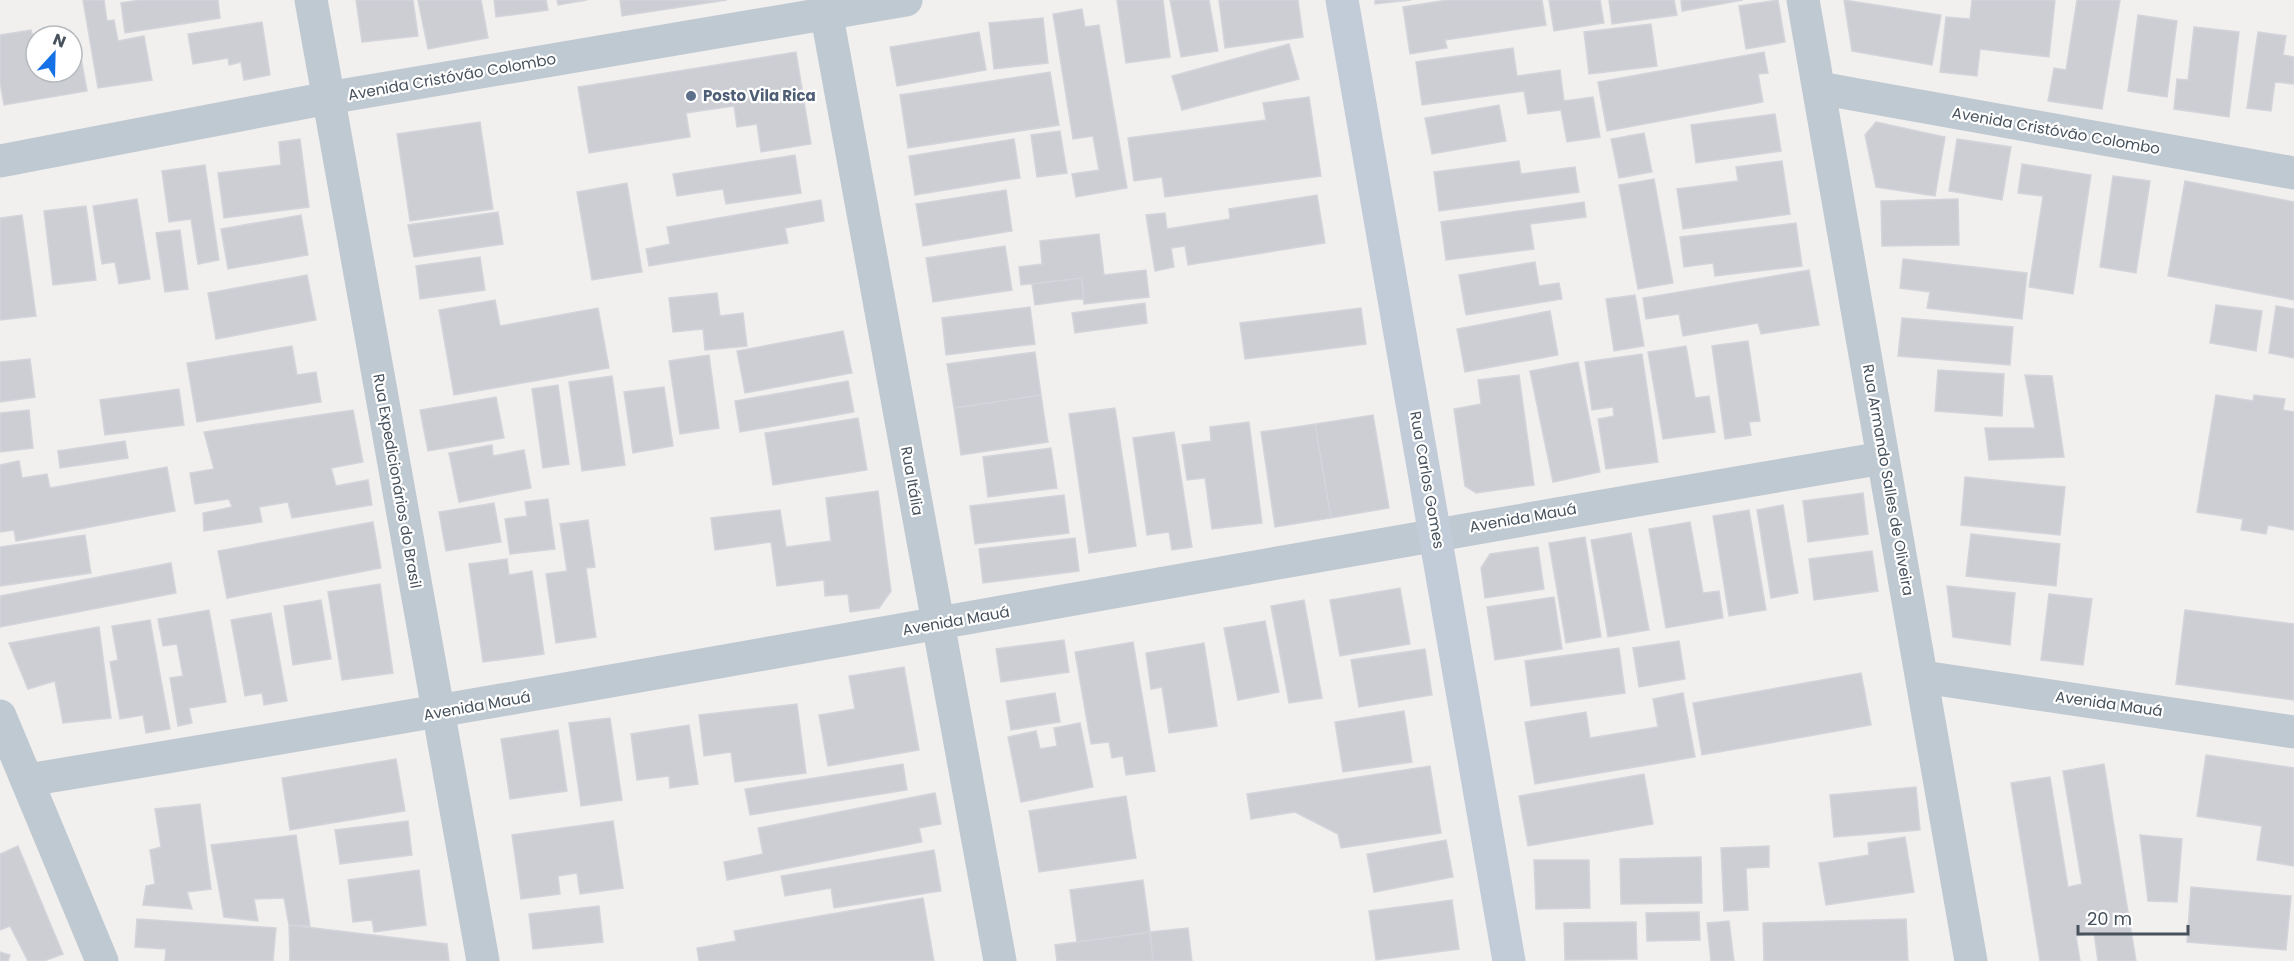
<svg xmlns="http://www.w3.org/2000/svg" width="2294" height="961" font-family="Poppins,sans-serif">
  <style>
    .building { fill: #ccced4; stroke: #d3d5db; stroke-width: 1.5 }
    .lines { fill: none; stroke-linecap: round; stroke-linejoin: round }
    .street { stroke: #bfc9d1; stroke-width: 33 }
    .secondary { stroke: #c1ccd8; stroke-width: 33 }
    .service-dot { fill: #5c6f8a; stroke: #fff; stroke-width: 2 }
    .labels { text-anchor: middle; stroke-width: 4.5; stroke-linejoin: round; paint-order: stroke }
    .street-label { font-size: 15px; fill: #47525d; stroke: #fff }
    .service-label { font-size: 15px; font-weight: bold; fill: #4e5e75; stroke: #fff; text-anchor: start }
  </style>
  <rect width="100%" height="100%" fill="#f2efef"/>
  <path class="building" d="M83 0H104L107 21 114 20 118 41 144 36 152 80 98 88Z
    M140 0H218L220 18 125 33 121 3Z
    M356 0H413L418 36 362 42Z
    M418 0H481L488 38 428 49Z
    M494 0H546L548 10 496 17Z
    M557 0H587L558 5Z
    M620 0H727L622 16Z
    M1117 0H1163L1170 57 1126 63Z
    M1170 0H1209L1218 51 1181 57Z
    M1219 0H1298L1303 37 1225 48Z
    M1375 0H1411L1375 4Z
    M1448 0H1542L1546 25 1445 40 1447 48 1410 54 1403 7Z
    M1549 0H1600L1604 23 1554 31Z
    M1609 0H1674L1677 15 1612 24Z
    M1681 0H1743L1682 11Z
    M1778 0 1785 42 1746 49 1739 6Z
    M1844 0 1941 15 1932 65 1852 51Z
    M1972 0H2055L2049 57 1980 49 1977 76 1940 72 1946 17 1970 19Z
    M2077 0H2120L2102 109 2048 101 2054 68 2066 70Z
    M1082 9 1085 27 1099 25 1127 188 1076 197 1072 174 1099 170 1093 136 1073 139 1053 14Z
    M2138 15 2177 21 2167 97 2128 91Z
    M1043 18 1048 63 994 69 989 23Z
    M262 22 270 75 244 80 241 62 229 65 228 58 193 64 188 34Z
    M1651 24 1657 66 1589 74 1584 32Z
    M2194 27 2239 32 2229 117 2174 109 2177 79 2188 80Z
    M31 30 36 49V72H72V42L78 41 87 91 4 105 0 82V35Z
    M979 32 986 70 897 86 890 47Z
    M2258 32 2286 36 2283 55 2294 57V84L2275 82 2271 111 2247 108Z
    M1289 44 1299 79 1182 110 1172 76Z
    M1513 48 1517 76 1560 70 1564 101 1593 97 1600 137 1567 142 1561 110 1528 114 1524 91 1422 105 1416 62Z
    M796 52 811 144 761 152 757 124 737 127 734 106 686 113 690 137 589 153 578 87Z
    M1764 52 1768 73 1758 74 1763 102 1607 131 1598 82Z
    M1050 72 1059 125 908 148 900 95Z
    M1309 97 1321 176 1165 197 1162 177 1134 181 1128 138 1266 120 1263 103Z
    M1499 105 1506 141 1432 154 1425 118Z
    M1775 114 1781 151 1696 163 1691 125Z
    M480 122 493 209 410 221 397 134Z
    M1876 122 1945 137 1935 196 1876 187 1865 135Z
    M1060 131 1067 173 1037 177 1031 135Z
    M1644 133 1652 172 1619 178 1611 139Z
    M300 139 309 207 224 218 218 173 281 165 279 142Z
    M1014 139 1020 178 915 195 909 156Z
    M1957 139 2011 147 2002 200 1949 191Z
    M795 155 801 193 726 204 723 189 677 196 673 174Z
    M1519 161 1521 174 1575 167 1579 192 1439 211 1434 172Z
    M1782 161 1790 214 1683 229 1677 189 1738 181 1736 167Z
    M2022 164 2091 175 2073 294 2029 287 2043 196 2018 193Z
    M205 165 219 260 198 264 191 219 169 222 162 171Z
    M2113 176 2150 181 2136 273 2100 267Z
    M1654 179 1673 283 1638 289 1619 185Z
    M2185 181 2294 202V300L2168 276Z
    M627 183 642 272 592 280 577 192Z
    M1006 190 1012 231 923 246 916 204Z
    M1317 195 1325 243 1188 265 1185 246 1171 248 1174 267 1155 271 1146 215 1165 213 1167 229 1230 219 1229 209Z
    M137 199 150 279 119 284 115 262 102 264 93 206Z
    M1958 199 1959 245 1882 246 1881 201Z
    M821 200 824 221 785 228 788 243 649 266 646 249 670 244 667 227Z
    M1584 202 1586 217 1530 224 1534 249 1446 260 1441 222Z
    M86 206 96 280 53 285 44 211Z
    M498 212 503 244 414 257 408 225Z
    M22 215 36 316 0 320V218Z
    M301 215 308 255 228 269 221 229Z
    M1796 223 1802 266 1715 276 1713 263 1684 267 1680 237Z
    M180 230 188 289 165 292 156 233Z
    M1099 234 1104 275 1146 270 1149 297 1084 304 1082 278 1021 285 1019 267 1042 264 1040 241Z
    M1005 246 1012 290 933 302 926 258Z
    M480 257 485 290 420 299 416 266Z
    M1903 259 2027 273 2022 319 1927 308 1930 292 1900 288Z
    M1535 262 1539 286 1559 283 1562 299 1466 315 1459 275Z
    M1809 270 1819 325 1761 334 1758 323 1683 336 1679 314 1646 319 1643 298Z
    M307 275 316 320 216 339 208 293Z
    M1082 278 1084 298 1035 305 1032 284Z
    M717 293 720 316 743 313 747 346 705 350 703 329 673 332 669 298Z
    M1635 295 1644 346 1614 351 1606 299Z
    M495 300 500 326 598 308 609 368 454 395 439 310Z
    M1145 303 1147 323 1075 333 1072 313Z
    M2216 305 2262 311 2256 351 2210 343Z
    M2276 306 2294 309V358L2269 353Z
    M1030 307 1035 344 946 355 942 318Z
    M1361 308 1366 344 1245 359 1240 323Z
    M1550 311 1558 355 1465 372 1457 329Z
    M1902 318 2013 327 2010 365 1898 356Z
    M843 331 852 373 745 393 737 351Z
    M1748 341 1760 421 1749 422 1751 435 1725 439 1712 346Z
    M292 346 297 375 316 372 321 402 197 422 187 363Z
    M1686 346 1695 398 1709 396 1715 432 1663 439 1648 352Z
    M1035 352 1041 395 954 408 947 364Z
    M1642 354 1658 462 1606 469 1598 419 1614 416 1613 407 1592 410 1585 362Z
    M709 355 719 428 680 434 669 361Z
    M30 359 35 397 0 402V362Z
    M1578 362 1600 472 1553 482 1530 371Z
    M1938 370 2004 374 2002 416 1935 411Z
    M1519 375 1534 485 1476 493 1465 486 1454 409 1481 404 1478 380Z
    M2025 375 2052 376 2064 457 1989 460 1985 428H2035Z
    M612 376 625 465 582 471 569 382Z
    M848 381 854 412 740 432 735 401Z
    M558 385 569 464 543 468 532 389Z
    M664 387 673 446 633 453 624 392Z
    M179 389 184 425 105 435 100 400Z
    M1041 395 1048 442 961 455 954 408Z
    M2216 395 2253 401 2254 395 2285 399 2283 410 2294 412V530L2268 525 2266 534 2241 530 2243 519 2197 512Z
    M496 397 504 438 428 451 420 410Z
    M1115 408 1136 546 1089 553 1069 414Z
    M29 410 33 448 0 452V413Z
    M353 410 363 462 331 468 336 486 368 480 372 505 292 518 288 502 259 507 262 522 204 531 203 513 232 507 229 499 195 504 190 473 214 469 204 432Z
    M1373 415 1389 508 1331 518 1315 424Z
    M858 418 867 470 773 485 765 433Z
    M1249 422 1262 523 1212 529 1205 478 1187 480 1182 445 1211 441 1210 427Z
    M1315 424 1331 518 1275 527 1261 432Z
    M1174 432 1192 547 1172 550 1169 532 1147 535 1133 438Z
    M125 441 128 458 60 468 58 451Z
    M492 445 493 456 524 450 531 488 459 502 449 453Z
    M1051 448 1057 488 988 497 983 457Z
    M19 461 22 478 47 474 50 488 167 467 175 511 16 541 14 530 0 532V465Z
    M1965 477 2065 487 2060 535 1961 525Z
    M878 491 891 591 879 608 850 612 848 594 825 596 824 580 777 586 771 542 715 550 711 518 780 510 786 547 831 541 826 498Z
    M1863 493 1868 534 1808 542 1803 501Z
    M1064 495 1069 533 975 544 970 506Z
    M548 499 555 549 510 554 505 519 527 516 525 502Z
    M494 503 501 542 446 551 439 512Z
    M1783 505 1798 593 1771 598 1757 510Z
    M1749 510 1766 610 1729 616 1713 516Z
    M588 520 595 567 586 568 596 637 556 643 546 574 567 571 560 524Z
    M373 522 381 568 227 598 218 551Z
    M1690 522 1703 593 1719 591 1723 618 1666 628 1649 529Z
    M1631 533 1649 630 1608 637 1591 540Z
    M1971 534 2060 544 2056 586 1966 576Z
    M85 535 91 573 0 586V547Z
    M1585 537 1601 637 1566 643 1549 543Z
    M1075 538 1079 571 983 583 979 549Z
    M1538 547 1544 589 1485 598 1481 568 1490 554Z
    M1872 551 1878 591 1814 600 1809 559Z
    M507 559 509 575 532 571 544 654 483 662 469 564Z
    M171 563 176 593 0 627V596Z
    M380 584 393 673 342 680 328 592Z
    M1947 586 2015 593 2010 645 1953 637Z
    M1400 588 1410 644 1340 656 1330 600Z
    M2049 594 2092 599 2083 665 2041 660Z
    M1554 597 1562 649 1495 660 1487 607Z
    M321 600 331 659 293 665 284 606Z
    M1304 600 1322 698 1289 703 1271 606Z
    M209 610 226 702 189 708 192 723 178 726 170 678 183 676 177 644 163 646 158 619Z
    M2185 610 2294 624V700L2176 684Z
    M271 613 287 701 264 705 262 693 245 696 231 620Z
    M150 620 170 729 146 733 143 715 120 719 110 662 118 660 112 626Z
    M1265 621 1279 692 1238 700 1224 628Z
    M99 627 111 718 63 723 55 681 28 689 9 643Z
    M1064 640 1069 672 1001 682 996 649Z
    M1679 641 1685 679 1639 687 1633 648Z
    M1133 642 1155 771 1126 775 1123 756 1112 758 1109 742 1091 744 1075 652Z
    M1204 643 1217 726 1169 733 1162 687 1151 689 1146 653Z
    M1619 648 1625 693 1531 706 1525 661Z
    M1425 649 1432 695 1359 707 1351 660Z
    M904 667 919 750 828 766 819 715 855 709 849 676Z
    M1861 673 1871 725 1702 755 1693 703Z
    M1055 693 1060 722 1011 730 1006 701Z
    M1683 693 1695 757 1535 784 1525 722 1586 712 1590 738 1658 727 1653 699Z
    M797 704 806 773 735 782 731 752 704 756 699 715Z
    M1404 711 1412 762 1343 772 1335 722Z
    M610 718 622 800 581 806 569 723Z
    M1080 723 1093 787 1021 802 1008 737 1036 731 1040 749 1057 746 1054 728Z
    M689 725 698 784 670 788 669 776 637 780 631 734Z
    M558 730 567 791 510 799 501 739Z
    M2206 755 2294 768V866L2257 860 2262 826 2197 816Z
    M396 759 405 811 290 830 282 778Z
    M903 764 907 790 750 815 745 789Z
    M2104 764 2136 961H2098L2094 933 2076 936 2080 961H2040L2011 783 2050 777 2068 887 2082 884 2063 771Z
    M1430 766 1441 833 1341 848 1338 834 1295 812 1251 819 1247 794Z
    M1644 774 1653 824 1528 846 1519 796Z
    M1916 787 1920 830 1834 837 1830 795Z
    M935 793 941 824 919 828 922 842 727 880 724 862 763 854 758 828Z
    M1126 796 1136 858 1039 872 1029 811Z
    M200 804 211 889 187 892 192 909 143 905 146 886 155 884 150 850 161 847 155 809Z
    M408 821 412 855 340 864 335 830Z
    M613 821 623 888 580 894 577 873 558 876 560 894 521 899 512 835Z
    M296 835 310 926 289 925 284 898 254 899 258 921 224 917 211 845Z
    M2140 835 2182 839 2177 902 2148 901Z
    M1905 837 1914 892 1826 905 1819 863 1869 855 1868 843Z
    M1446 840 1453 877 1374 892 1367 854Z
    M18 846 63 954 44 961H28L10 926 0 930V854Z
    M1769 846V867L1746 868 1748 910 1724 911 1721 848Z
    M934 850 941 891 834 908 831 888 785 896 781 876Z
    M1701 857 1702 903 1621 904 1620 859Z
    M1534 860H1589L1590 908 1536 909Z
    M419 870 426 925 374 932 372 920 353 922 348 880Z
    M1143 880 1150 932 1077 942 1070 890Z
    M2191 887 2291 896 2286 950 2187 942Z
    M923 898 934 961H699L697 948 736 941 734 931Z
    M1452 900 1459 949 1376 960 1369 911Z
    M599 906 603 942 533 949 529 914Z
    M1699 912 1700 940 1647 941 1646 913Z
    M137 919 276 928 273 961H165L166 949 135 947Z
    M1906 919 1908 961H1764L1763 923Z
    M1729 921 1734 961H1711L1707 923Z
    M1636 922 1637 959 1565 960 1564 923Z
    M289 925 447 944 449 961H290Z
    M1188 928 1192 961H1153L1150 932Z
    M1150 932 1153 961H1057L1055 945Z
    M0 952 10 955 8 961H0Z"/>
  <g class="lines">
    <path class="street" d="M311 0 483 961
      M824 0 1000 961
      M1803 0 1971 961
      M1819 88 2294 173
      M0 161 328 98 906 0
      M1923 677 2294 732
      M0 716 102 961
      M28 780C647 679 1264 562 1883 458"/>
    <path class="secondary" d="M1342 0 1509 961"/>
  </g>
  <circle class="service-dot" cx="691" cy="96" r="6"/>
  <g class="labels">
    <g class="street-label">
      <text transform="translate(452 77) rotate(-10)" y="5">Avenida Cristóvão Colombo</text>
      <text transform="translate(2056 131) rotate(10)" y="5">Avenida Cristóvão Colombo</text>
      <text transform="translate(1427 480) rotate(80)" y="5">Rua Carlos Gomes</text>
      <text transform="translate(1888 480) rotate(80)" y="5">Rua Armando Salles de Oliveira</text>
      <text transform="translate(397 481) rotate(80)" y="5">Rua Expedicionários do Brasil</text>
      <text transform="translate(912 481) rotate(80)" y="5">Rua Itália</text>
      <text transform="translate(1523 518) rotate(-10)" y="5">Avenida Mauá</text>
      <text transform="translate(956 621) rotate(-10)" y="5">Avenida Mauá</text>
      <text transform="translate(2109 704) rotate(8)" y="5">Avenida Mauá</text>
      <text transform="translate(477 706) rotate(-10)" y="5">Avenida Mauá</text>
    </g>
    <g class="service-label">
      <text x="703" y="101">Posto Vila Rica</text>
    </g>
  </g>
  <g transform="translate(54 54) rotate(22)"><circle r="28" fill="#ffffff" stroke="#b5babe" stroke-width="1.5"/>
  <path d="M0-4.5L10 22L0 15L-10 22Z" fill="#1571e6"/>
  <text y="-9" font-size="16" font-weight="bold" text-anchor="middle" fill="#47525d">N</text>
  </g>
  <path d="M2078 925v9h110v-9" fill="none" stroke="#47525d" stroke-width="3"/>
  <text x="2087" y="925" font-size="18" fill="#47525d" stroke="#ffffff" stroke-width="4.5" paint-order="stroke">20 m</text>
</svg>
